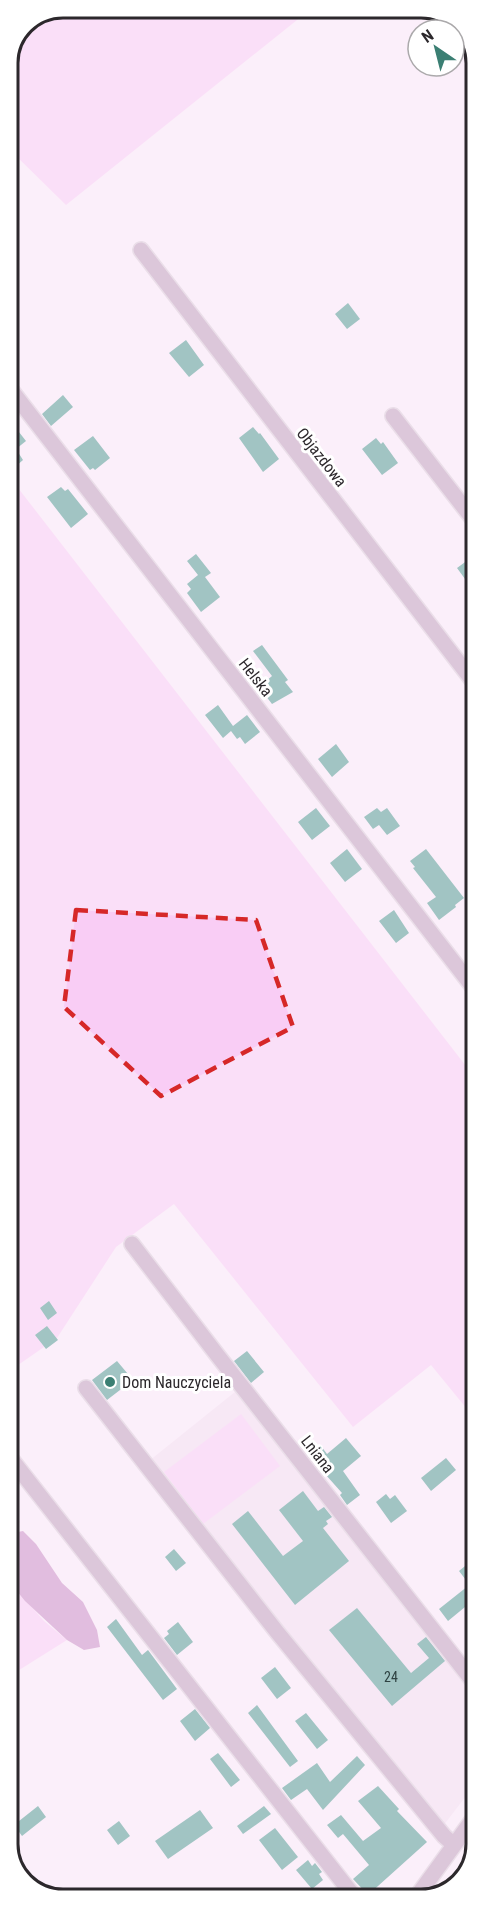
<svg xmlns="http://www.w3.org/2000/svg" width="484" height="1907" font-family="'Roboto Condensed',sans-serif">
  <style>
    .built { fill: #f1dfef }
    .green { fill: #f9cdf5 }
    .water { fill: #c282be }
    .building { fill: #349182 }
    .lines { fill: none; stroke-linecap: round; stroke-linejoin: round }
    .minor-casing { stroke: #d6cbd5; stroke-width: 18 }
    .minor { stroke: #b698b3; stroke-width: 15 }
    .marked { fill: none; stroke: #d62828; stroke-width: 4.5; stroke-dasharray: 12 8; stroke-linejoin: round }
    .poi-dot { fill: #3b7f73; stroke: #fff; stroke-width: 2 }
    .labels { text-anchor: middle; stroke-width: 6; stroke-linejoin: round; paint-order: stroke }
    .number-label { font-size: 14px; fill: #2e4242 }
    .street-label { font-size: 16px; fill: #2c282c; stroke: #fff }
    .poi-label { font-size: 16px; fill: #2c282c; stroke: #fff; text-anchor: start }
    .rim { fill: none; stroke: #2c282c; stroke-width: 3 }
  </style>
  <rect width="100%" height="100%" fill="#fbeffa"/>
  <path class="built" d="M235 1392 476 1691V1783L443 1826 149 1461Z"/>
  <path class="green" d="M63 8H312L66 205 10 150 8 151V62L24 23Z
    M8 475 476 1079V1283L474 1285 476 1288V1420L431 1365 353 1427 174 1204 116 1247 57 1338 8 1372Z
    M241 1414 280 1466 203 1524 164 1472Z
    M8 1508 20 1522 8 1531Z
    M8 1580 44 1621 67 1640 8 1677Z"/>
  <path class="water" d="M23 1531 36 1544 62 1583 83 1602 97 1630 100 1647 84 1650 67 1640 25 1601 8 1580V1534Z"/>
  <path class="building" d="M348 303 360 319 347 329 335 314Z
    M186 340 204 365 189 377 169 353Z
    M63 395 73 407 51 426 42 414Z
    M8 418 26 441 16 449 23 460 15 467 8 458Z
    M253 427 259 434 260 433 279 459 263 472 239 438Z
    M93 436 110 458 95 470 93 468 90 470 74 450Z
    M376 438 381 444 383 442 398 463 382 475 362 449Z
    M61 487 65 491 68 489 88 514 71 528 47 497Z
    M196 554 211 573 205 577 220 597 201 612 187 593 191 589 187 584 198 575 187 561Z
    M476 554V594L457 568Z
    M262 645 288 680 285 682 293 692 272 704 259 687 272 676 253 651Z
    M218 705 233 726 247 715 260 732 245 744 240 737 237 739 231 731 223 738 205 715Z
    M336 744 349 762 332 777 318 759Z
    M316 808 330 826 312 840 298 822Z
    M377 808 381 812 387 808 400 826 387 835 379 825 373 829 364 817Z
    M347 849 362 869 345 882 330 863Z
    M426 849 464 898 455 905 456 907 439 920 427 903 436 897 413 868 415 867 410 861Z
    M394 910 409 933 396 943 379 921Z
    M49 1301 57 1313 48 1320 40 1308Z
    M47 1326 58 1340 46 1349 35 1335Z
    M247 1351 264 1372 251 1383 234 1361Z
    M117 1361 133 1380 107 1400 92 1380Z
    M346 1438 361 1456 343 1471 360 1495 347 1505 340 1495 342 1493 309 1456 321 1446 327 1454Z
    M446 1458 456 1470 431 1491 421 1478Z
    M303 1491 318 1511 324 1507 332 1517 326 1521 328 1524 323 1528 349 1561 295 1605 232 1524 248 1511 283 1556 303 1541 279 1510Z
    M386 1494 390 1499 395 1495 407 1511 391 1523 376 1502Z
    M174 1549 186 1563 176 1571 165 1557Z
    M476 1557V1579L469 1584 459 1571Z
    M468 1586 476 1598 448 1621 439 1609Z
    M357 1608 411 1673 429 1658 417 1644 426 1637 445 1661 392 1706 329 1630Z
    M116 1619 142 1655 148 1650 177 1689 163 1700 107 1627Z
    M178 1622 193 1642 177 1655 164 1638 169 1634 167 1631Z
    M472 1649 476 1655V1670L465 1655Z
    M275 1667 291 1688 277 1699 261 1678Z
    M257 1705 298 1761 290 1767 248 1713Z
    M195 1709 210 1728 195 1741 180 1721Z
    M306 1713 328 1740 317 1749 295 1721Z
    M218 1753 240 1780 231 1787 210 1759Z
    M357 1756 365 1765 323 1810 307 1789 291 1800 282 1788 317 1763 330 1782Z
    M378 1786 399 1809 397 1811 427 1842 368 1895 353 1879 369 1865 343 1834 338 1838 327 1825 341 1815 363 1841 381 1828 358 1801Z
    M38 1806 46 1817 22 1836 14 1825Z
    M264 1806 271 1814 243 1834 237 1826Z
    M200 1810 213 1828 168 1859 155 1841Z
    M119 1821 130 1836 118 1845 107 1830Z
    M275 1828 298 1857 282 1870 259 1840Z
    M308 1860 312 1866 315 1863 322 1872 319 1874 323 1880 312 1889 296 1870Z"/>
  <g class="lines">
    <defs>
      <path id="minor" d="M141 250 476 685
        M8 386 476 991
        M393 416 476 523
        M132 1244 218 1356 476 1685
        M86 1388 277 1632 444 1836 454 1845
        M8 1455 356 1899
        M415 1899 476 1815"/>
    </defs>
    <use href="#minor" class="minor-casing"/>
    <use href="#minor" class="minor"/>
  </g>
  <path d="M0 0H484V1907H0ZM76 910 256 920 293 1027 161 1096 64 1007Z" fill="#fbeffa" fill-opacity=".55" fill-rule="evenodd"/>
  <path class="marked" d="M76 910 256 920 293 1027 161 1096 64 1007Z"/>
  <circle class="poi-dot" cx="110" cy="1382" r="6"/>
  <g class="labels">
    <g class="number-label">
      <text x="391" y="1682">24</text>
    </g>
    <g class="street-label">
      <text transform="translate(322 457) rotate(52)" y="6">Objazdowa</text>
      <text transform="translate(256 677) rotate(52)" y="6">Helska</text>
      <text transform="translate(318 1454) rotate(52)" y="6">Lniana</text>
    </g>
    <g class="poi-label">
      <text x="122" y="1388">Dom Nauczyciela</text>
    </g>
  </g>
  <path d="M0 0H484V1907H0ZM63 18H421A45 45 0 0 1 466 63V1844A45 45 0 0 1 421 1889H63A45 45 0 0 1 18 1844V63A45 45 0 0 1 63 18Z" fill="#fff" fill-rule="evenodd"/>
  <path class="rim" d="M63 18H421A45 45 0 0 1 466 63V1844A45 45 0 0 1 421 1889H63A45 45 0 0 1 18 1844V63A45 45 0 0 1 63 18Z"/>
  <g transform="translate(436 48) rotate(325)"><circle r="28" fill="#ffffff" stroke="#aba9ab" stroke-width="1.5"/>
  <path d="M0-4.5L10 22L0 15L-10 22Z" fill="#3b7f73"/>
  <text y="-9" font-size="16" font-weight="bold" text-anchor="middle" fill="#2c282c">N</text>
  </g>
</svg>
